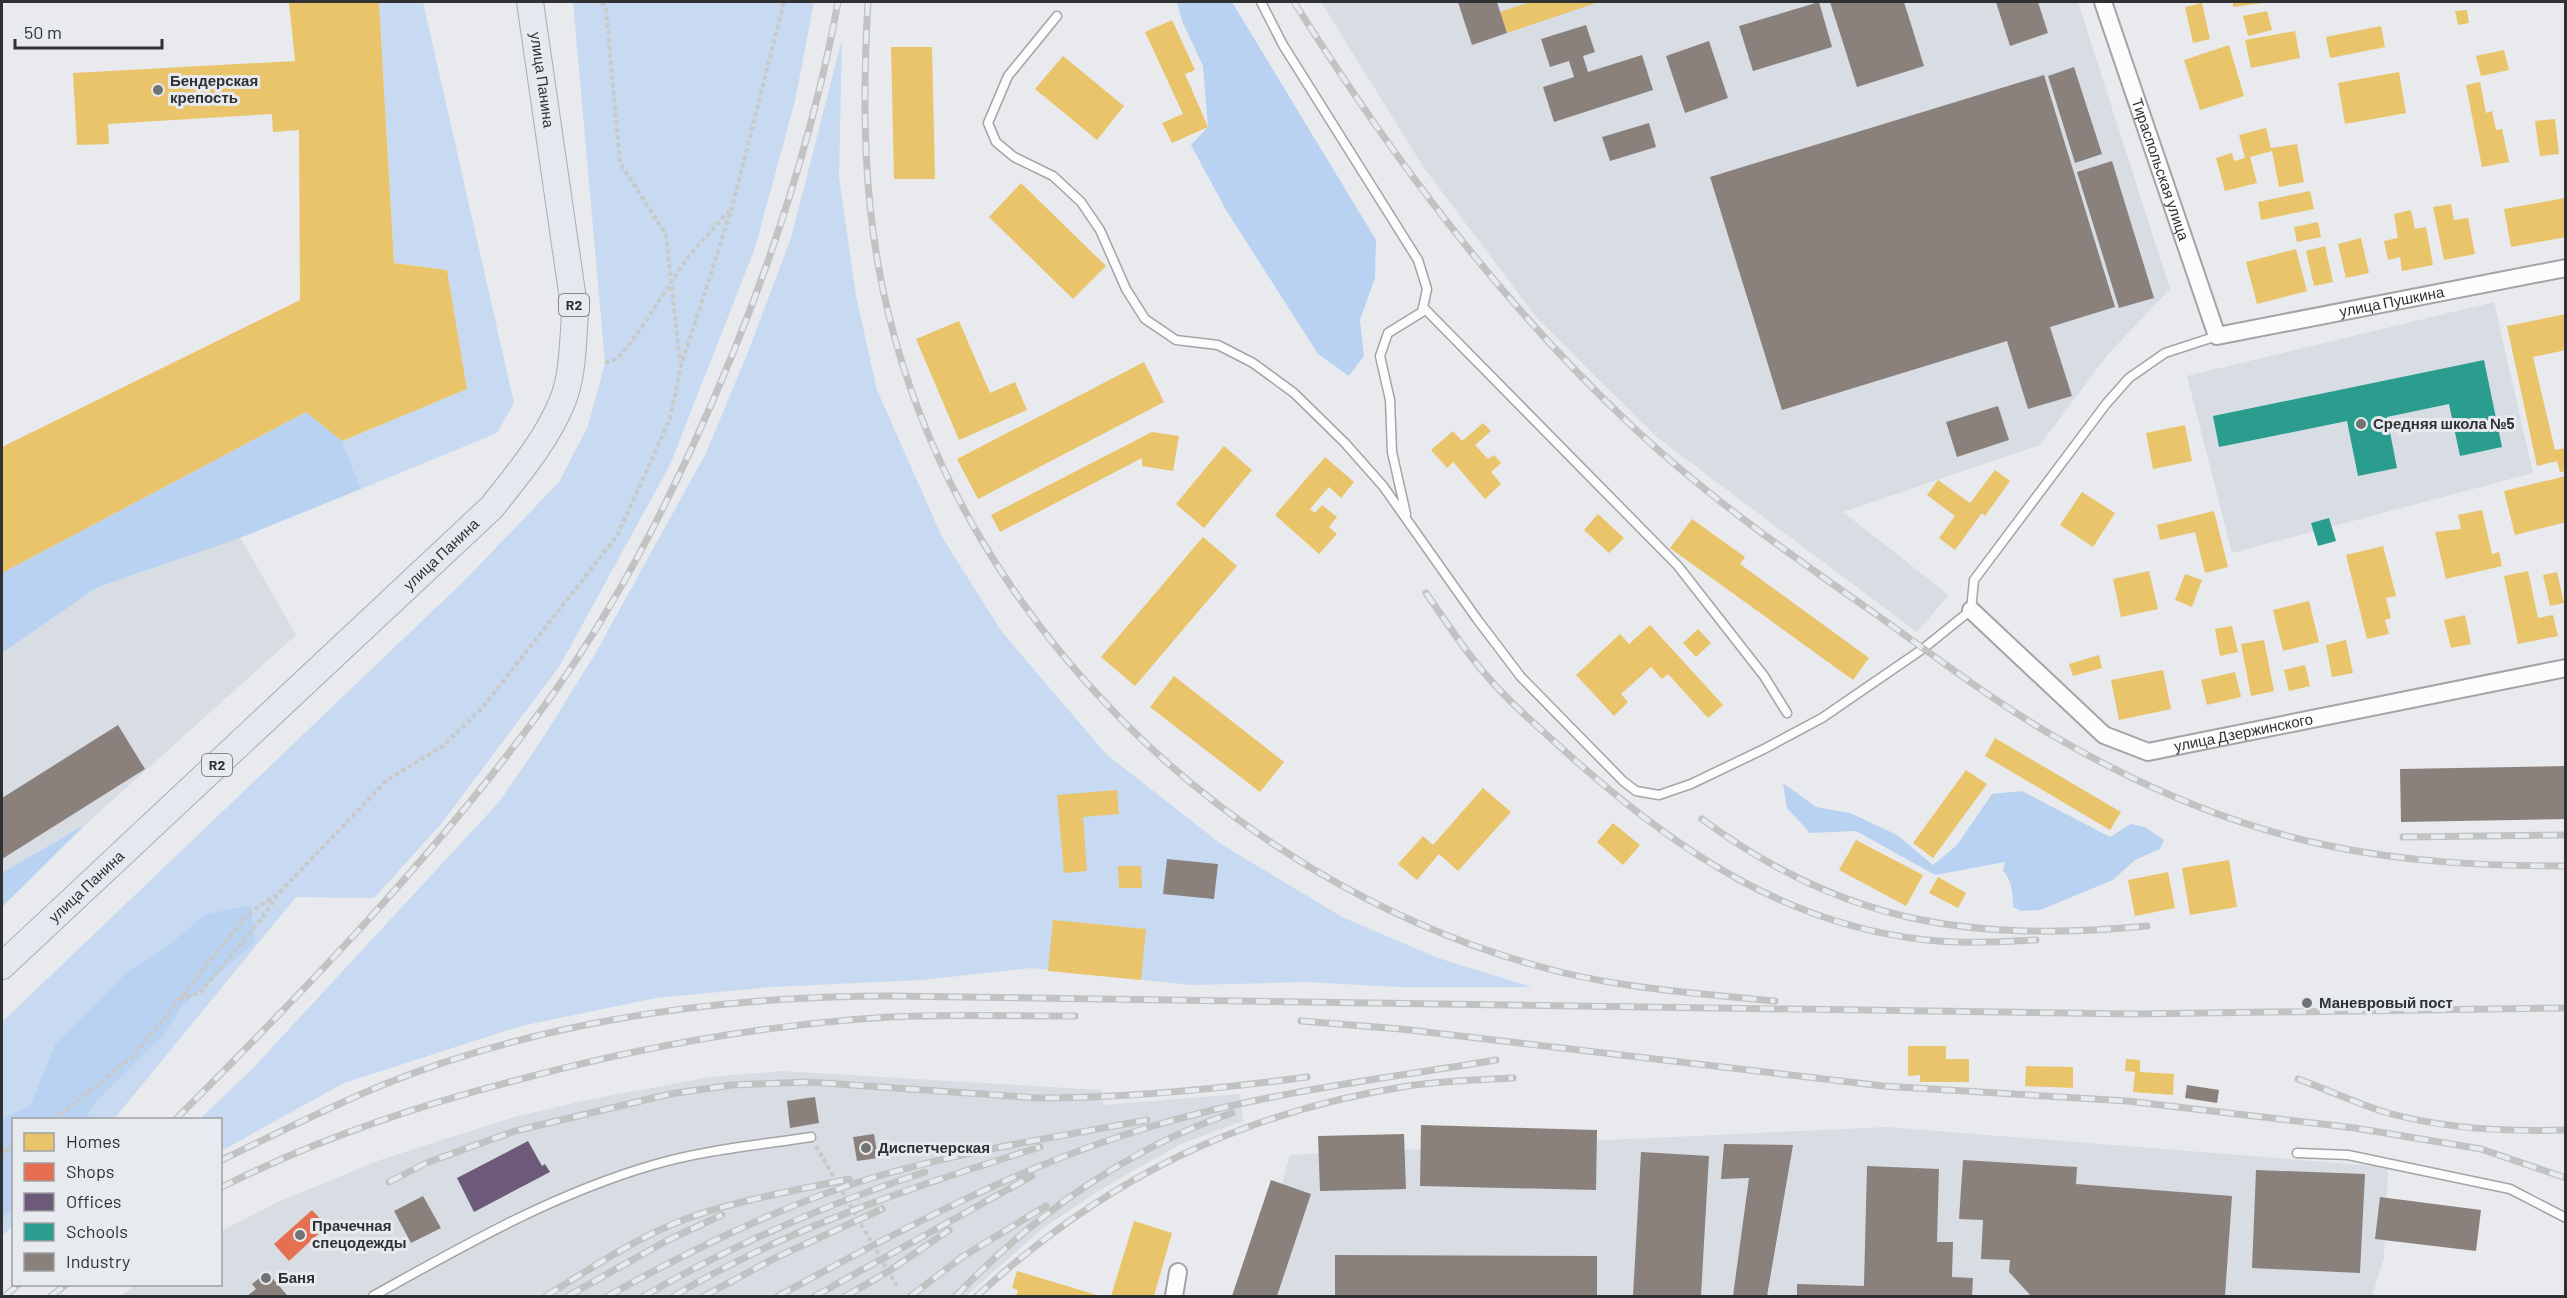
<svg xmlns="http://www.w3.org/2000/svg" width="2567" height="1298" font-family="Barlow,sans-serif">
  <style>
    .built { fill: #d8dde4 }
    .green { fill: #c8daf1 }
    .forest { fill: #bad2f1 }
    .homes { fill: #e9c46a }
    .shops { fill: #e76f51 }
    .offices { fill: #6d597a }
    .schools { fill: #2a9d8f }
    .industry { fill: #8a817c }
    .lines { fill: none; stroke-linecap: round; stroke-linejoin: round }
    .service-casing { stroke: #a3a4a6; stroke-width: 11 }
    .minor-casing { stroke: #a3a4a6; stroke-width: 20 }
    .primary-casing { stroke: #a5aeb8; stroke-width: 28 }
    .path { stroke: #c9c9c9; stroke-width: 4; stroke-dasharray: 4.5 3; stroke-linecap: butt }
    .service { stroke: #fcfcfc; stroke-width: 8 }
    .minor { stroke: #fcfcfc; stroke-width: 16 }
    .primary { stroke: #e5e9ef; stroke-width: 26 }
    .rail-casing { stroke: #c1c2c2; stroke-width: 7 }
    .rail { stroke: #e7eaee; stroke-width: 4.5; stroke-dasharray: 14; stroke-linecap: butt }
    .poi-dot { fill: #707274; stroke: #e7eaee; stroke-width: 2 }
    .labels { text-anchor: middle; stroke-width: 6; stroke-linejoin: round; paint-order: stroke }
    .shield { fill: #e7eaee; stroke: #67686b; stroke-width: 1.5 }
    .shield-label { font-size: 14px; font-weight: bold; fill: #303133 }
    .street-label { font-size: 15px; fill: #303133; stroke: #e7eaee }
    .poi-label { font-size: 15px; font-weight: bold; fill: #303133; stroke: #e7eaee; text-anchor: start }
  </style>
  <rect width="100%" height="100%" fill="#e8eaed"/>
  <path class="built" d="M1321 2H2078L2170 289 2109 353 2040 445 1843 512 1949 595 1917 632 1658 438 1537 318 1424 168Z
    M2494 302 2533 473 2232 553 2187 376Z
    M240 537 296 635 86 824 2 874V653L98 587Z
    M782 1071 1102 1090 1103 1105 1240 1094 1243 1121 1181 1144 1098 1191 1041 1230 966 1296H120L136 1285 220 1284 221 1231 278 1202 380 1160 514 1117 587 1100 710 1077Z
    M1887 1127 2388 1167 2384 1258 2372 1296H1250L1290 1155Z"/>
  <path class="green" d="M379 2H423L514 403 497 433 361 489 342 441 467 389 447 270 394 263Z
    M573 2H814L795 101 755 248 670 465 559 667 441 824 374 898 296 897 114 1119 14 1120 13 1225 2 1237V1022L466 579 559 482 588 426 605 363Z
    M842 39 839 178 856 296 877 390 942 537 1002 632 1106 754 1221 844 1342 917 1438 958 1532 987H1399L1305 982 1192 985 1031 968 922 980 771 987 656 998 521 1026 344 1083 221 1151 220 1120H199L253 1068 499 802 541 741 595 654 706 453 748 352 791 238Z"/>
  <path class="forest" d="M1177 2H1232L1376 240 1375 278 1360 320 1364 356 1349 376 1318 354 1226 210 1191 145 1208 127 1203 66 1182 21Z
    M306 412 342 441 361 489 240 538 98 587 2 653V573Z
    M1783 783 1816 807 1850 813 1897 835 1933 865 1957 845 1992 794 2022 791 2110 837 2131 824 2145 827 2164 840 2160 849 2135 860 2113 880 2040 910 2021 911 2013 907C2013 892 2012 882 2003 870L2005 862 1935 875 1856 831 1810 833 1787 808Z
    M86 824 2 907V873Z
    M251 905 255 942 182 1006 163 1036 93 1105 85 1119 14 1120 13 1207 2 1219V1119L30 1106 55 1045 127 972 166 947 206 914Z"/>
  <path class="homes" d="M289 2H379L394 263 447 270 467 389 342 441 306 412 2 573V447L300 300 299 130 273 132 272 114 108 124 109 144 77 145 73 73 295 61Z
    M1531 2H1599L1507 33 1500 12Z
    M2233 2H2262L2263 3 2233 7Z
    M2202 3 2210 39 2193 43 2185 7Z
    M2467 10 2469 23 2458 25 2455 11Z
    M2267 11 2272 30 2248 36 2243 16Z
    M1172 20 1195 70 1185 74 1208 127 1172 143 1162 123 1183 114 1145 32Z
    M2381 26 2385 47 2330 58 2326 37Z
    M2295 31 2300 58 2251 68 2245 40Z
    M2229 45 2244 96 2200 110 2184 60Z
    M891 47H932L935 179H894Z
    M2504 50 2509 70 2481 76 2476 56Z
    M1063 56 1124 106 1097 140 1035 89Z
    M2399 72 2406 113 2345 124 2338 83Z
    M2480 82 2486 113 2492 111 2496 130 2502 129 2509 162 2482 167 2466 85Z
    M2555 119 2559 154 2540 156 2535 121Z
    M2266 128 2271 148 2297 144 2304 182 2279 187 2272 151 2250 157 2257 183 2225 191 2216 158 2232 153 2234 161 2245 158 2239 135Z
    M1021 183 1106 266 1073 299 989 217Z
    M2310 191 2314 209 2261 220 2258 202Z
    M2565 198 2566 237 2511 247 2504 209Z
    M2451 204 2454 220 2468 218 2475 254 2444 260 2433 207Z
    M2411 210 2415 229 2426 227 2433 265 2402 271 2400 257 2388 260 2384 241 2398 238 2394 214Z
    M2318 222 2321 237 2297 242 2294 227Z
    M2361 238 2369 273 2346 278 2338 244Z
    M2325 246 2333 282 2314 286 2306 251Z
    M2296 249 2307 291 2257 304 2246 262Z
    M2566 314V350L2533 357 2555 450 2566 448V471L2560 472 2557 461 2537 466 2507 326Z
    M959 321 990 393 1015 382 1027 410 959 440 916 339Z
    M1144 362 1164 402 978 499 957 459Z
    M1483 423 1491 431 1475 445 1488 459 1494 455 1501 463 1491 472 1501 484 1485 499 1453 462 1447 468 1431 450 1453 431 1462 441Z
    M2185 425 2192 461 2153 469 2146 433Z
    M1152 432 1179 436 1173 471 1142 466V458L1000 532 991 515Z
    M1224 446 1252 470 1204 528 1176 504Z
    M1325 457 1354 482 1341 498 1329 487 1310 509 1315 513 1322 505 1337 517 1329 527 1337 534 1319 554 1275 515Z
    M1995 470 2010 481 1985 516 1982 513 1955 550 1939 538 1955 516 1927 495 1938 480 1970 503Z
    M2566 476V522L2515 535 2504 491Z
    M2082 492 2115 513 2093 547 2060 525Z
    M2482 510 2492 554 2499 552 2502 566 2446 579 2435 532 2461 529 2458 515Z
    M2214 511 2228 567 2205 573 2195 532 2160 540 2157 525Z
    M1598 514 1624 538 1609 553 1584 530Z
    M1692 519 1745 557 1740 564 1869 658 1853 680 1670 548Z
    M1203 537 1237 566 1135 686 1101 657Z
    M2383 546 2396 596 2386 598 2391 618 2385 620 2389 634 2367 639 2346 555Z
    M2149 571 2158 609 2121 617 2113 579Z
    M2528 571 2538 618 2553 615 2558 636 2518 644 2504 576Z
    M2557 572 2564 603 2550 606 2543 575Z
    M2185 574 2202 580 2192 607 2175 600Z
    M2309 601 2319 642 2283 651 2273 610Z
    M2465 615 2471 644 2451 648 2444 620Z
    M1650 625 1723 705 1708 718 1668 674 1662 679 1651 667 1621 694 1628 702 1614 716 1576 675 1620 634 1629 644Z
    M2232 626 2238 652 2220 656 2215 629Z
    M1698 629 1711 643 1696 657 1683 643Z
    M2264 640 2274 691 2251 696 2241 644Z
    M2346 640 2353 673 2332 677 2326 645Z
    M2099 655 2102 668 2073 676 2069 664Z
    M2305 665 2310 686 2289 691 2284 670Z
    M2163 670 2171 709 2119 720 2111 680Z
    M2235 672 2241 697 2207 705 2201 680Z
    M1174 676 1284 762 1260 792 1150 707Z
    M1995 738 2121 812 2110 830 1985 756Z
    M1966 770 1987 784 1933 858 1913 843Z
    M1483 788 1511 812 1458 871 1439 854 1417 880 1398 864 1423 836 1433 845Z
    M1117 790 1119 814 1083 817 1087 871 1064 873 1057 795Z
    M1613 823 1640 845 1623 865 1597 842Z
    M1856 840 1923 875 1906 906 1839 870Z
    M2229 860 2237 907 2190 915 2182 868Z
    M1118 866H1141L1142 888H1119Z
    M2168 872 2175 908 2135 916 2128 880Z
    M1938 877 1966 893 1958 908 1929 893Z
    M1053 920 1146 929 1141 980 1048 971Z
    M2301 998H2313V1008H2302Z
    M1908 1046H1946V1059H1969V1082H1920V1075L1908 1076Z
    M2126 1059 2140 1060V1072L2174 1074 2173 1095 2133 1092 2135 1072 2125 1071Z
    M2026 1066 2073 1067V1088L2025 1086Z
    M1134 1221 1172 1233 1154 1296H1111Z
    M1017 1271 1100 1296H1016L1018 1290 1012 1288Z"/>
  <path class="shops" d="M312 1210 327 1226 289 1261 274 1244Z"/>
  <path class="offices" d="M528 1141 542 1166 545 1164 550 1172 474 1212 457 1178Z"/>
  <path class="schools" d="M2484 360 2502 447 2460 456 2449 404 2387 417 2397 468 2358 476 2347 421 2219 447 2213 416Z
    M2329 518 2336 541 2318 546 2311 523Z"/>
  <path class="industry" d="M1458 2H1497L1507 33 1472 45Z
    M1819 2 1832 47 1753 71 1739 26Z
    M1830 2H1904L1924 66 1857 87Z
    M1996 2H2038L2048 33 2010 46Z
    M1586 25 1595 52 1583 56 1588 72 1642 55 1653 90 1554 122 1543 87 1574 77 1569 61 1550 67 1541 39Z
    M1709 41 1728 98 1685 113 1666 56Z
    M2074 67 2102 154 2075 163 2048 76Z
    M2044 75 2115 307 2050 327 2072 396 2028 409 2007 341 1782 410 1710 177Z
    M1649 123 1656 147 1610 161 1602 137Z
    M2112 161 2154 298 2119 308 2077 172Z
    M1998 406 2009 440 1957 457 1946 422Z
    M118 725 145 769 2 859V798Z
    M2566 766V819L2401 822 2400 769Z
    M1167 859 1218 864 1214 899 1163 894Z
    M2187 1085 2219 1090 2217 1103 2185 1098Z
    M815 1097 819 1123 790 1128 787 1101Z
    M1421 1125 1597 1130 1596 1190 1420 1186Z
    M874 1134 878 1158 857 1161 853 1137Z
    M1404 1134 1406 1189 1320 1191 1318 1136Z
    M1724 1144 1793 1145 1767 1296H1733L1749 1178 1721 1179Z
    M1641 1152 1709 1156 1701 1296H1633Z
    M1963 1160 2077 1167 2076 1184 2232 1196 2225 1296H2031L2009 1272 2010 1260 1981 1259 1983 1220 1959 1219Z
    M1867 1166 1939 1169 1937 1242H1953L1952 1277 1973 1278 1972 1296H1797V1284L1864 1286Z
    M2256 1170 2365 1174 2360 1273 2252 1268Z
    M1271 1180 1311 1194 1277 1296H1232Z
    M423 1196 441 1228 411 1243 394 1211Z
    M2380 1197 2481 1210 2476 1251 2375 1239Z
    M1335 1255 1597 1256V1296H1335Z
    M267 1272 287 1295 247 1296 256 1289 252 1284Z"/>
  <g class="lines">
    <defs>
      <path id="service" d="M1261 2 1283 45 1418 260 1427 289 1422 312 1388 333 1380 356 1390 400 1392 452 1406 514
        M1057 16 1008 76 988 123 996 142 1014 157 1053 176 1081 202 1100 230 1126 289 1145 319 1176 340 1218 345 1253 363 1294 393 1345 443 1383 486 1477 619 1521 677 1623 781 1636 791 1659 795 1691 784 1764 749 1822 718 1924 648 1971 610 1974 580 2106 404 2129 378 2165 353 2217 336
        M1423 307 1678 566 1764 676 1787 713
        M2297 1153 2348 1155 2510 1189 2566 1218
        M373 1296C463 1246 553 1194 653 1165 704 1150 758 1145 811 1137"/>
      <g id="minor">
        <path id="s1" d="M2103 2 2217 336 2566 268"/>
        <path id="s2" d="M1971 610 2104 735 2148 752 2566 668"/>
        <path d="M1174 1296 1178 1272"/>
      </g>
      <g id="primary">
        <path id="s3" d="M2 966 492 507C518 474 547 440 563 400 573 374 573 341 575 313L530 2"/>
      </g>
    </defs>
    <use href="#service" class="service-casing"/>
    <use href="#minor" class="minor-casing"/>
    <use href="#primary" class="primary-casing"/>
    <path class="path" d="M602 2 606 8 620 163 666 235 680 362
      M605 363 618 358 637 334 688 257 729 211
      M179 999 200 993 261 919 277 896
      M54 1120 134 1055 248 914 279 893 387 780 443 746 483 707 617 536 670 419 681 366 732 208 784 2
      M816 1146 898 1288
      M2 1151 14 1145
      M2 1158 9 1149"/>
    <use href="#service" class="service"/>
    <use href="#minor" class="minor"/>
    <use href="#primary" class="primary"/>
    <defs>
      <path id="rail" d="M868 2C862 106 863 210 888 312 963 624 1229 878 1534 965 1612 988 1694 993 1775 1001
        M1294 2C1391 156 1501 304 1635 429 1709 498 1794 557 1877 615 1936 657 1994 702 2057 738 2140 786 2231 825 2325 845 2404 862 2485 866 2566 866
        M1426 593C1448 624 1468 656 1494 684 1519 712 1549 736 1577 762 1679 852 1788 925 1927 940 1964 944 2000 942 2036 940
        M1702 819C1845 925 1974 942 2147 926
        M2403 837 2566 835
        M1301 1021 1401 1029 1883 1086 2127 1101 2355 1128 2481 1149 2566 1178
        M2298 1079C2328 1090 2358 1104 2388 1113 2446 1129 2506 1132 2566 1130
        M175 1120C309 986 439 852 550 698 607 619 654 531 694 443 759 301 810 155 838 2
        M220 1161C275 1134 329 1107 385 1084 546 1020 719 996 892 996L2133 1014 2566 1008
        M389 1182 426 1163 515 1131 670 1094 732 1085 809 1082 1038 1098C1129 1098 1218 1089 1307 1077
        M220 1188C313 1141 410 1108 510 1082 634 1048 761 1025 889 1017 951 1014 1014 1016 1075 1016
        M5 1296 19 1284
        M51 1296 67 1284
        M546 1296C590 1269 634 1239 683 1220 736 1200 794 1191 849 1179
        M568 1296 668 1240 722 1215
        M608 1296C692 1249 782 1205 875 1177 964 1151 1056 1137 1147 1120
        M644 1296C734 1244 827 1204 925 1172
        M674 1296C787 1228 915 1186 1040 1147
        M704 1296 775 1258 882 1209
        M778 1296C899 1231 1020 1165 1153 1126 1264 1093 1381 1079 1496 1060
        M815 1296 1032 1176
        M846 1296 889 1271 949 1230
        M911 1296 962 1257 1046 1206
        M956 1296C1031 1217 1128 1148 1232 1113
        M977 1296C1103 1180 1238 1113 1408 1086 1443 1081 1478 1080 1513 1078"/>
    </defs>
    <use href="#rail" class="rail-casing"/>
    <use href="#rail" class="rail"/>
  </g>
  <g class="poi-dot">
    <circle cx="158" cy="90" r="6"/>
    <circle cx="2361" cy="424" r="6"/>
    <circle cx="2307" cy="1003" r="6"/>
    <circle cx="866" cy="1148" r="6"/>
    <circle cx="300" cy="1235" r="6"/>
    <circle cx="266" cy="1278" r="6"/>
  </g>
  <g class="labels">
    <g class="shield">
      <rect x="559" y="294" width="30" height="22" rx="4.5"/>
      <rect x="202" y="754" width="30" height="22" rx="4.5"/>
    </g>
    <g class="shield-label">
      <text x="574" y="310">R2</text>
      <text x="217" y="770">R2</text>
    </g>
    <g class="street-label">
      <text transform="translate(542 80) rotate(82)" y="5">улица Панина</text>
      <text dy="5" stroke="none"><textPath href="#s1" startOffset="177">Тираспольская улица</textPath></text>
      <text dy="5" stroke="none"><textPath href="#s1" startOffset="531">улица Пушкина</textPath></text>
      <text dy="5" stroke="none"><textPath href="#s3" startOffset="602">улица Панина</textPath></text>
      <text dy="5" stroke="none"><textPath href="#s2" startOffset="327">улица Дзержинского</textPath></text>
      <text dy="5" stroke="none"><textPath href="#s3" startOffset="116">улица Панина</textPath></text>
    </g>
    <g class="poi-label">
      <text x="170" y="86">Бендерская<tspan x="170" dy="17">крепость</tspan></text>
      <text x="2373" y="429">Средняя школа №5</text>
      <text x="2319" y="1008">Маневровый пост</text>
      <text x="878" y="1153">Диспетчерская</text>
      <text x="312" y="1231">Прачечная<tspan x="312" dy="17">спецодежды</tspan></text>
      <text x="278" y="1283">Баня</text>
    </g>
  </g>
  <rect width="2567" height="1298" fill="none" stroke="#303133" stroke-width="6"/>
  <rect x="12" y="1118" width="210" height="168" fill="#e7eaee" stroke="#9ea0a3" stroke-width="1.5"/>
  <rect x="24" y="1133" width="30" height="18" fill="#e9c46a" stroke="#9ea0a3" stroke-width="1.5"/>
  <text x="66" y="1148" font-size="18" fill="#303133">Homes</text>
  <rect x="24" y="1163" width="30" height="18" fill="#e76f51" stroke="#9ea0a3" stroke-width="1.5"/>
  <text x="66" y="1178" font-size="18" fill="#303133">Shops</text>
  <rect x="24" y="1193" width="30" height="18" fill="#6d597a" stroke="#9ea0a3" stroke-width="1.5"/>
  <text x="66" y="1208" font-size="18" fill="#303133">Offices</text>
  <rect x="24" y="1223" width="30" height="18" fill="#2a9d8f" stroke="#9ea0a3" stroke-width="1.5"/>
  <text x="66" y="1238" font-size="18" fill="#303133">Schools</text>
  <rect x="24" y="1253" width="30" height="18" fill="#8a817c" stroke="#9ea0a3" stroke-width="1.5"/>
  <text x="66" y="1268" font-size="18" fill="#303133">Industry</text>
  <path d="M15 39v9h147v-9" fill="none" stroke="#303133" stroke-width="3"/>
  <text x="24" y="39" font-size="18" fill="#303133" stroke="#e7eaee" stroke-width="4.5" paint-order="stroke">50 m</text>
</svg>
